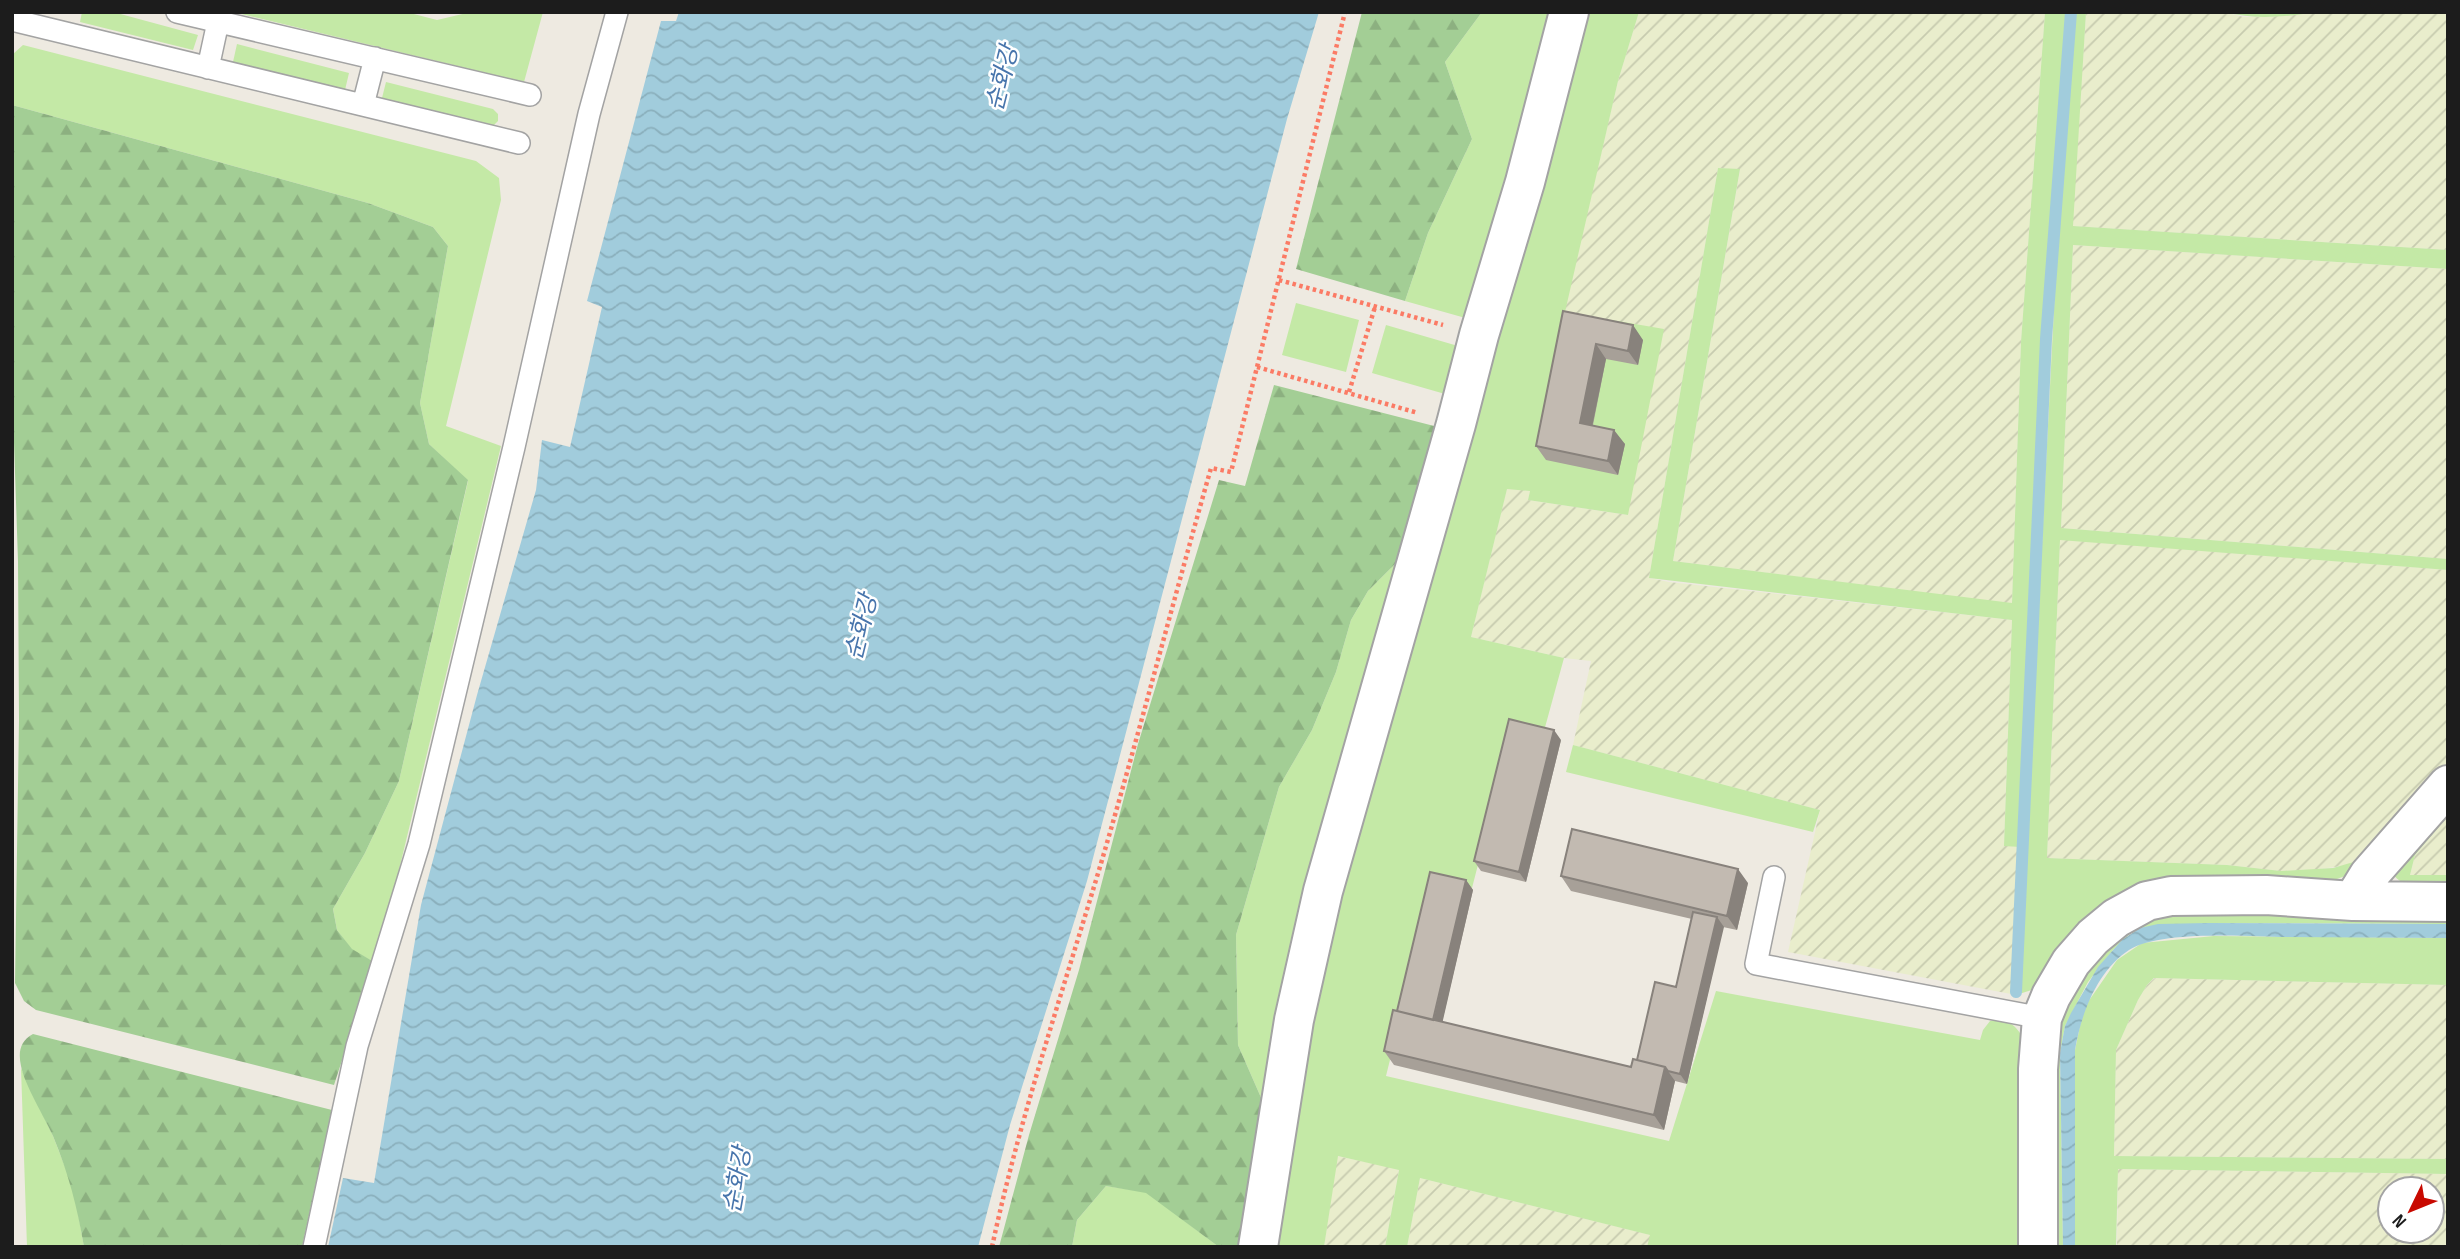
<svg xmlns="http://www.w3.org/2000/svg" width="2460" height="1259" font-family="'Sofia Sans Condensed','Noto Sans KR',sans-serif">
  <style>
    .farmland { fill: url(#farmland-furrows); fill-rule: evenodd }
    .grass { fill: #c4e9a6 }
    .forest { fill: url(#forest-firs) }
    .water { fill: url(#water-waves) }
    .lines { fill: none; stroke-linecap: round; stroke-linejoin: round }
    .stream { stroke: #a1ccdc; stroke-width: 12 }
    .lane-casing { stroke: #a3a3a3; stroke-width: 24 }
    .street-casing { stroke: #a3a3a3; stroke-width: 42 }
    .path { stroke: #fb7b65; stroke-width: 4.5; stroke-dasharray: 3.5 3.5; stroke-linecap: butt }
    .lane { stroke: #fff; stroke-width: 21 }
    .street { stroke: #fff; stroke-width: 38 }
    .wall { fill: #a7a098 }
    .shaded-wall { fill: #88827c }
    .building { fill: #c2bab1; stroke: #88827c; stroke-width: 2 }
    .labels { text-anchor: middle; stroke-width: 5; stroke-linejoin: round; paint-order: stroke }
    .water-label { font-size: 24px; font-style: italic; fill: #4875ac; stroke: #fff }
  </style>
  <defs>
    <pattern id="farmland-furrows" width="10" height="10" patternUnits="userSpaceOnUse" patternTransform="scale(1.75)"><rect width="10" height="10" fill="#e9edcc"/><path d="M-1 1l2-2M0 10L10 0M9 11l2-2" fill="none" stroke="#c7cbaf"/></pattern>
    <pattern id="forest-firs" width="22" height="20" patternUnits="userSpaceOnUse" patternTransform="scale(1.75)"><rect width="22" height="20" fill="#a3ce95"/><path d="M5 1l3.5 6h-7zM16 11l3.5 6h-7z" fill="#8cb080"/></pattern>
    <pattern id="water-waves" width="16" height="10" patternUnits="userSpaceOnUse" patternTransform="scale(1.75)"><rect width="16" height="10" fill="#a1ccdc"/><path d="M0 5q4-4 8 0t8 0" fill="none" stroke="#8aafbc"/></pattern>
  </defs>
  <rect width="100%" height="100%" fill="#eeeae1"/>
  <path class="farmland" d="M1639 12H2045L2021 342 2012 604 1673 561 1740 170 1718 168 1649 578 1669 582 2012 620 2004 845 2020 847 2011 994 1788 952 1820 810 1573 745 1591 661 1564 658 1471 637 1507 488 1530 491 1528 500 1627 515 1564 312 1618 81Z
    M2086 12H2225L2243 17H2269L2316 12H2448V250L2072 226Z
    M2073 245 2448 269V559L2061 528Z
    M2060 539 2448 570V772L2374 856 2349 865 2312 870 2281 871 2227 865 2047 858Z
    M2448 816V875H2410L2415 855Z
    M2155 978 2448 985V1159L2114 1156 2116 1050 2138 1000 2147 985Z
    M1337 1156 1399 1169 1385 1247H1324Z
    M2118 1169 2448 1174V1247H2117ZM2390 1189H2432V1231H2390Z
    M1420 1178 1651 1235 1647 1247H1407Z"/>
  <path class="grass" d="M82 12H113L198 35 193 50 80 22Z
    M233 12H406L437 20 471 12H543L524 82Z
    M1482 12H1553L1469 319 1405 301 1428 233 1472 139 1445 62Z
    M1581 12H1639L1618 81 1565 312 1664 329 1628 515 1528 500 1530 491 1507 489 1471 637 1564 658 1544 731 1514 725 1472 888 1435 878 1386 1076 1669 1141 1716 991 1980 1040 1983 1030 1990 1021C2015 1019 2018 1029 2029 1049V1247H1647L1650 1235 1420 1178 1407 1247H1385L1399 1170 1338 1156 1324 1247H1269L1337 883Z
    M2045 12H2067L2041 340 2020 847 2004 846 2012 620 1649 578 1718 168 1740 169 1673 561 2012 603 2021 342Z
    M2075 12H2086L2073 226 2448 250V269L2073 245 2061 528 2448 559V570L2060 540 2047 858 2227 865 2281 871 2333 868 2374 856 2348 875 2323 884H2194L2035 989 2019 994 2058 230Z
    M2225 12H2316C2286 17 2255 20 2225 12Z
    M237 44 349 73 345 90 233 62Z
    M23 45 476 161 499 178 501 200 446 426 501 446 386 924 374 962 352 950 337 930 333 909 365 853 399 781 468 481 429 444 420 403 448 246 433 227 368 203 12 105V55Z
    M386 82 493 109 498 114V121L494 125H489L382 98Z
    M1296 303 1359 320 1346 372 1282 355Z
    M1386 325 1458 346 1445 394 1372 373Z
    M1404 555 1266 1109 1238 1045 1236 935 1279 787 1312 730 1336 672 1351 620 1368 591Z
    M1573 745 1820 810 1813 832 1566 772Z
    M2448 794V816L2415 855 2410 875H2448V892C2425 888 2401 890 2389 869Z
    M2448 909V924L2207 923 2131 933 2113 950 2088 982 2065 1026 2060 1053 2063 1247H2045L2051 1039 2081 967 2140 913Z
    M2214 936 2448 938V985L2154 978 2147 985 2138 1000 2116 1050 2114 1156 2448 1159V1174L2118 1169 2116 1247H2075V1050L2082 1016 2088 1002 2117 960 2142 943Z
    M21 1068 53 1136 74 1190 84 1247H27Z
    M1106 1186 1146 1192 1219 1247H1072L1077 1220Z"/>
  <path class="forest" d="M1362 12H1482L1445 62 1472 139 1428 233 1405 301 1296 269Z
    M12 105 368 203 433 227 448 246 420 403 429 444 468 480 399 781 365 853 333 909 337 930 352 949 374 962 334 1085 36 1010 24 1001 15 983 19 720 18 561 12 383Z
    M1274 385 1438 427 1404 555 1368 591 1351 620 1336 672 1312 730 1279 787 1236 935 1238 1045 1266 1109 1245 1247H1219L1146 1193 1106 1186 1077 1220 1072 1247H999L1029 1135 1079 970 1138 744 1219 480 1245 486Z
    M33 1034 332 1110 302 1247H84C77 1206 69 1175 53 1136 44 1116 25 1086 21 1066 18 1052 20 1041 33 1034Z"/>
  <path class="water" d="M679 12H1319L1287 119 1087 881 1010 1125 978 1247H328L343 1178 374 1183 421 905 477 695 536 490 542 440 570 447 602 307 587 301 661 21H676Z
    M2207 923 2448 924V938C2394 938 2341 937 2287 937 2250 936 2159 930 2129 950 2097 971 2081 1014 2075 1050V1247H2063L2060 1053 2065 1026 2071 1013 2098 967 2122 940 2140 928 2158 924Z"/>
  <g class="lines">
    <path class="stream" d="M2016 992 2046 339 2071 12"/>
    <defs>
      <path id="lane" d="M177 12 530 95
        M12 20 519 143
        M208 68 218 22
        M363 105 375 58
        M1774 877 1756 964 2042 1018
        M314 1247 357 1046 419 844 514 447 589 114 617 12"/>
      <path id="street" d="M2353 901 2369 875 2448 785
        M1258 1247 1294 1020 1323 891 1456 424 1479 335 1525 182 1569 12
        M2038 1247V1069L2042 1018 2051 996 2071 962 2093 937 2116 918 2147 901 2171 896 2266 895 2353 901 2448 902"/>
    </defs>
    <use href="#lane" class="lane-casing"/>
    <use href="#street" class="street-casing"/>
    <path class="path" d="M1279 280 1443 325
      M1257 367 1418 413
      M1349 392 1375 307
      M992 1247C1020 1116 1064 988 1102 860 1140 730 1174 598 1211 468L1231 472 1345 12"/>
    <use href="#lane" class="lane"/>
    <use href="#street" class="street"/>
  </g>
  <path class="wall" d="M1563 311 1643 340 1638 365 1606 359 1593 425 1625 444 1618 475 1546 460 1536 446Z
    M1561 740 1526 882 1481 871 1474 861Z
    M1561 876 1748 883 1737 930 1723 927 1687 1084 1675 1081 1664 1130 1394 1065 1384 1051 1397 1011 1466 880 1473 890 1442 1022 1631 1067 1637 1060 1676 987 1692 919 1571 891Z"/>
  <path class="shaded-wall" d="M1633 325 1643 340 1638 365 1628 351Z
    M1596 344 1606 359 1590 437 1580 423Z
    M1614 430 1625 444 1618 475 1608 461Z
    M1554 730 1561 740 1526 882 1519 872Z
    M1738 869 1748 883 1737 930 1727 916Z
    M1466 880 1473 890 1440 1033 1433 1023Z
    M1717 917 1724 927 1687 1084 1680 1074Z
    M1665 1067 1675 1081 1664 1130 1654 1115Z"/>
  <path class="building" d="M1563 311 1633 325 1628 351 1596 344 1580 423 1614 430 1608 461 1536 446Z
    M1509 719 1554 730 1519 872 1474 861Z
    M1572 829 1738 869 1727 916 1561 876Z
    M1430 872 1466 880 1433 1020 1397 1011Z
    M1693 912 1717 917 1680 1074 1668 1071 1665 1067 1637 1060 1655 982 1676 987Z
    M1393 1010 1631 1067 1633 1059 1665 1067 1654 1115 1384 1051Z"/>
  <g class="labels">
    <g class="water-label">
      <text transform="translate(1002 78) rotate(-76)" y="8">순화강</text>
      <text transform="translate(861 627) rotate(-76)" y="8">순화강</text>
      <text transform="translate(737 1180) rotate(-80)" y="8">순화강</text>
    </g>
  </g>
  <rect width="2460" height="1259" fill="none" stroke="#1c1c1c" stroke-width="28"/>
  <g transform="translate(2411 1210) rotate(227)"><circle r="33" fill="#ffffff" stroke="#a4a4a4" stroke-width="2"/>
  <path d="M0-5L12 26L0 18L-12 26Z" fill="#c80900"/>
  <text y="-10" font-size="19" font-weight="bold" text-anchor="middle" fill="#1c1c1c">N</text>
  </g>
</svg>
